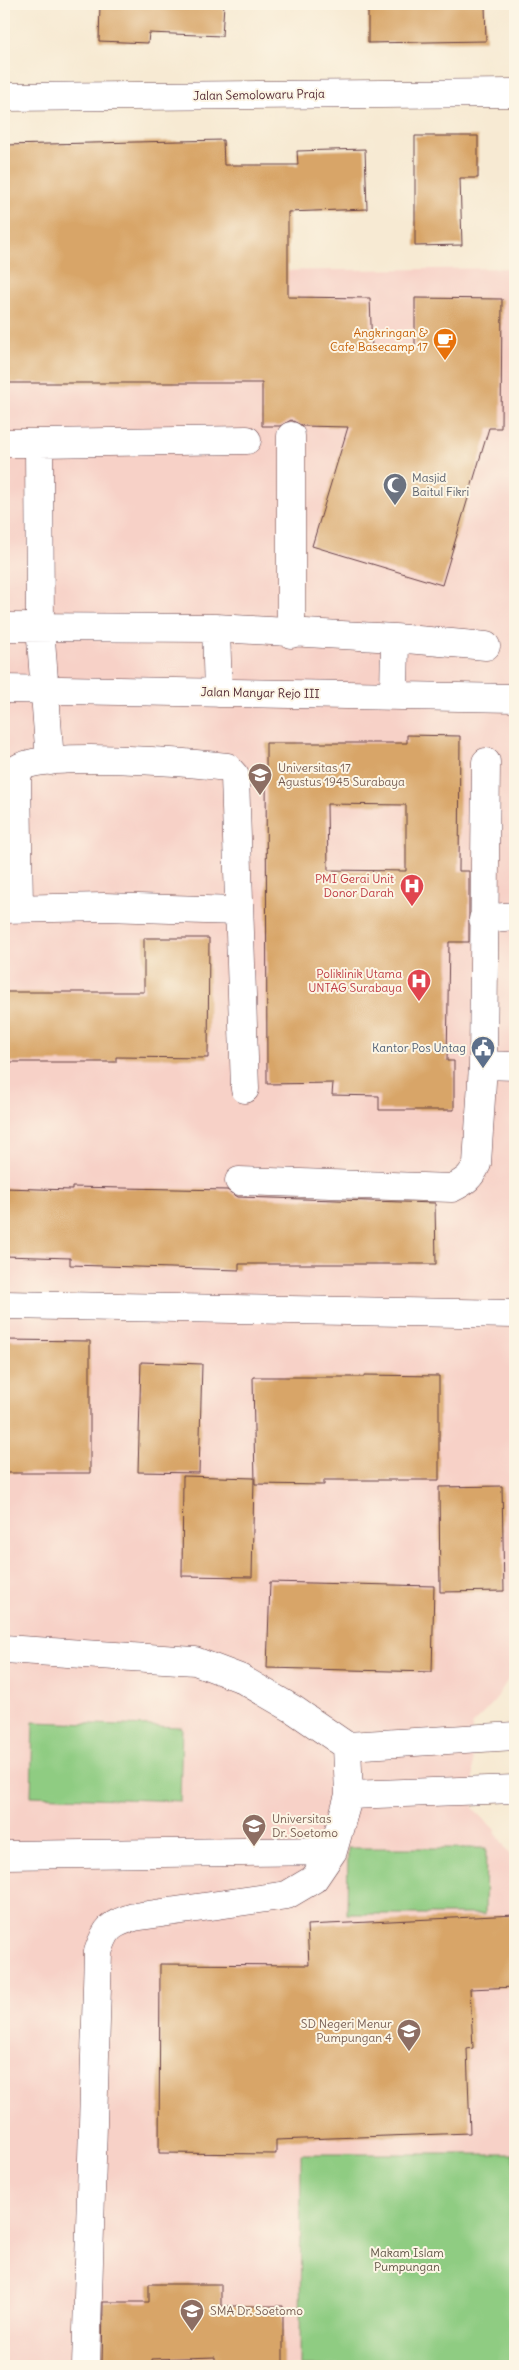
<svg xmlns="http://www.w3.org/2000/svg" width="519" height="2370" font-family="Delius,sans-serif">
  <style>
    .built { fill: #f7d1c7 }
    .green { fill: #8fcc82; stroke: #6c7656 }
    .building { fill: #d8a568; fill-rule: evenodd }
    .lines { fill: none; stroke-linecap: round; stroke-linejoin: round }
    .minor-casing { stroke: #643d44; stroke-width: 29 }
    .minor { stroke: #fff; stroke-width: 28 }
    .labels { text-anchor: middle; stroke-width: 4; stroke-linejoin: round; paint-order: stroke }
    .street-label { font-size: 12px; fill: #4a1f2b; stroke: #fcf5e5 }
    .food-label { font-size: 12px; fill: #c56008; stroke: #fcf5e5; text-anchor: end }
    .worship-label { font-size: 12px; fill: #5b616d; stroke: #fcf5e5; text-anchor: start }
    .education-label { font-size: 12px; fill: #785e54; stroke: #fcf5e5; text-anchor: start }
    .health-label { font-size: 12px; fill: #be3a42; stroke: #fcf5e5; text-anchor: end }
    .service-label { font-size: 12px; fill: #4e5e75; stroke: #fcf5e5; text-anchor: end }
    .park-label { font-size: 12px; fill: #5f5345; stroke: #fcf5e5 }
  </style>
  <rect width="100%" height="100%" fill="#fcf5e5"/>
  <filter id="ink" filterUnits="userSpaceOnUse"><feTurbulence type="fractalNoise" baseFrequency=".02" numOctaves="2"/><feDisplacementMap in="SourceGraphic" scale="10" xChannelSelector="R" yChannelSelector="G"/><feConvolveMatrix kernelMatrix="1 2 1 2 8 2 1 2 1" color-interpolation-filters="sRGB"/></filter>
  <filter id="wash" filterUnits="userSpaceOnUse"><feTurbulence type="fractalNoise" baseFrequency=".0096" numOctaves="4" result="noise"/><feDisplacementMap in="SourceGraphic" scale="20" xChannelSelector="R" yChannelSelector="G"/><feGaussianBlur stdDeviation="1.12" result="paint"/><feColorMatrix in="noise" values="0 0 0 0 0 0 0 0 0 0 0 0 0 0 0 0 0 1.4 0 .05"/><feComposite in="paint" operator="in"/></filter>
  <g filter="url(#wash)">
    <rect width="100%" height="100%" fill="#f7ead3"/>
    <path class="built" d="M515 268V1668L494 1702 472 1725V1739L474 1809 494 1829 515 1864 514 2154H301L300 2366H4V274Z"/>
    <path class="green" d="M33 1722 182 1727 180 1801 31 1796Z
      M348 1848H486L485 1914H347Z
      M301 2154H514L513 2366H300Z"/>
    <g id="blocks">
      <path class="building" d="M100 4H224L222 36 149 33 148 43 99 41Z
        M368 4H485L486 41 368 43Z
        M415 136H478V178H460L462 245 415 246Z
        M223 140 224 165H298L297 151 365 149 367 209 288 212V297L370 298 372 351H415V298L502 299 501 428H489L442 585 312 546 348 427 303 426 291 420 280 426H262V383H4V145Z
        M407 735 460 736 459 871H469V942H449L447 1061H454V1110H379V1096L332 1095 333 1083 267 1084 266 743H407ZM327 804 406 805V871L328 870Z
        M144 938H209L208 1058 116 1057V1062H4V992H144Z
        M72 1187 227 1190 238 1197 435 1203 436 1264H239V1270L70 1265V1258L4 1256V1188L72 1190Z
        M4 1340 90 1341V1473H4Z
        M141 1362 202 1364 199 1473 138 1472Z
        M364 1375 439 1376V1480H324V1485L255 1484 253 1377H364Z
        M183 1476 254 1478 252 1577 182 1576Z
        M502 1486 504 1591 440 1592 439 1487Z
        M270 1582 434 1586 432 1672 267 1668Z
        M515 1915V1987L470 1989 473 2048 467 2049 470 2133 276 2140V2154L159 2153 160 1964 309 1965 307 1925Z
        M149 2284H221V2306H283V2366H215V2357L152 2359V2366H102L103 2302H149Z"/>
    </g>
  </g>
  <g filter="url(#ink)">
    <use href="#blocks" fill-opacity="0" stroke="#643d44" stroke-width="1"/>
    <g class="lines">
      <defs>
        <path id="minor" d="M4 97 515 93
          M291 436V634
          M4 443H39L40 626 50 761
          M39 443 247 440
          M4 627 216 628 395 638 486 646
          M216 628 218 693
          M4 689 515 698
          M394 696 395 638
          M19 907 17 776V769C38 750 193 763 227 767L235 776 245 1089
          M4 909 104 907 238 911
          M483 919 515 916
          M483 1065 515 1066
          M239 1181 452 1188C465 1182 471 1177 477 1164L483 1065 486 762
          M4 1305 515 1314
          M4 1649 195 1661 240 1678 293 1709 347 1746 349 1795 333 1851 314 1879 287 1895 134 1917C110 1924 106 1928 98 1952L86 2366
          M347 1746 515 1736
          M349 1795 515 1789
          M4 1855 333 1851"/>
      </defs>
      <use href="#minor" class="minor-casing"/>
      <use href="#minor" class="minor"/>
    </g>
  </g>
  <defs>
    <symbol id="cafe-pin" viewBox="-11 -11 22 30"><path d="M0 17L-7.5 6A9.5 9.5 0 1 1 7.5 6Z" fill="#e8710a" stroke="#fcf5e5"/><path d="M-5.5-4.5H6V0H3Q3 3.5 0 3.5H-2.5Q-5.5 3.5-5.5 0ZM3-3.2v2h1.7v-2ZM-6 4.5H4V6H-6Z" fill="#fff"/></symbol>
    <symbol id="mosque-pin" viewBox="-11 -11 22 30"><path d="M0 17L-7.5 6A9.5 9.5 0 1 1 7.5 6Z" fill="#6b7280" stroke="#fcf5e5"/><path d="M3.5-4.9A6 6 0 1 0 3.5 4.9A5 5 0 1 1 3.5-4.9Z" fill="#fff"/></symbol>
    <symbol id="university-pin" viewBox="-11 -11 22 30"><path d="M0 17L-7.5 6A9.5 9.5 0 1 1 7.5 6Z" fill="#8d6e63" stroke="#fcf5e5"/><path d="M0-5L7-2L0 1L-7-2ZM-4 1L0 2.5L4 1V4Q0 6-4 4Z" fill="#fff"/></symbol>
    <symbol id="hospital-pin" viewBox="-11 -11 22 30"><path d="M0 17L-7.5 6A9.5 9.5 0 1 1 7.5 6Z" fill="#e0444e" stroke="#fcf5e5"/><path d="M-5-5h3v3.5h4V-5h3V5h-3V1.5h-4V5h-3Z" fill="#fff"/></symbol>
    <symbol id="civic-pin" viewBox="-11 -11 22 30"><path d="M0 17L-7.5 6A9.5 9.5 0 1 1 7.5 6Z" fill="#5c6f8a" stroke="#fcf5e5"/><path d="M-.6-6.5H3V-4.5H.6V-3L4-1V1h2V6H-6V1h2V-1L-.6-3ZM-1.2 2.5V6h2.4V2.5Z" fill="#fff"/></symbol>
    <symbol id="school-pin" viewBox="-11 -11 22 30"><path d="M0 17L-7.5 6A9.5 9.5 0 1 1 7.5 6Z" fill="#8d6e63" stroke="#fcf5e5"/><path d="M0-5L7-2L0 1L-7-2ZM-4 1L0 2.5L4 1V4Q0 6-4 4Z" fill="#fff"/></symbol>
  </defs>
  <g fill-rule="evenodd">
    <use href="#cafe-pin" x="431" y="326" width="28" height="38"/>
    <use href="#mosque-pin" x="381" y="471" width="28" height="38"/>
    <use href="#university-pin" x="246" y="761" width="28" height="38"/>
    <use href="#hospital-pin" x="398" y="872" width="28" height="38"/>
    <use href="#hospital-pin" x="405" y="967" width="28" height="38"/>
    <use href="#civic-pin" x="469" y="1034" width="28" height="38"/>
    <use href="#university-pin" x="240" y="1812" width="28" height="38"/>
    <use href="#school-pin" x="395" y="2017" width="28" height="38"/>
    <use href="#school-pin" x="178" y="2297" width="28" height="38"/>
  </g>
  <g class="labels">
    <g class="street-label">
      <text transform="translate(259 95) rotate(-1)" y="4">Jalan Semolowaru Praja</text>
      <text transform="translate(260 693) rotate(1)" y="4">Jalan Manyar Rejo III</text>
    </g>
    <g class="food-label">
      <text x="428" y="337">Angkringan &amp;<tspan x="428" dy="14">Cafe Basecamp 17</tspan></text>
    </g>
    <g class="worship-label">
      <text x="412" y="482">Masjid<tspan x="412" dy="14">Baitul Fikri</tspan></text>
    </g>
    <g class="education-label">
      <text x="278" y="772">Universitas 17<tspan x="278" dy="14">Agustus 1945 Surabaya</tspan></text>
      <text x="272" y="1823">Universitas<tspan x="272" dy="14">Dr. Soetomo</tspan></text>
      <text x="392" y="2028" text-anchor="end">SD Negeri Menur<tspan x="392" dy="14">Pumpungan 4</tspan></text>
      <text x="210" y="2315">SMA Dr. Soetomo</text>
    </g>
    <g class="health-label">
      <text x="394" y="883">PMI Gerai Unit<tspan x="394" dy="14">Donor Darah</tspan></text>
      <text x="402" y="978">Poliklinik Utama<tspan x="402" dy="14">UNTAG Surabaya</tspan></text>
    </g>
    <g class="service-label">
      <text x="466" y="1052">Kantor Pos Untag</text>
    </g>
    <g class="park-label">
      <text x="407" y="2257">Makam Islam<tspan x="407" dy="14">Pumpungan</tspan></text>
    </g>
  </g>
  <rect width="519" height="2370" fill="none" stroke="#fcf5e5" stroke-width="20"/>
</svg>
